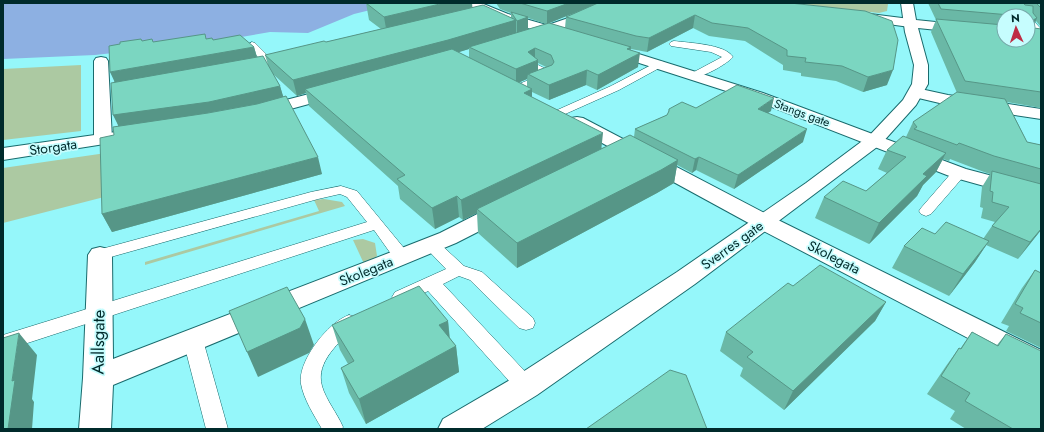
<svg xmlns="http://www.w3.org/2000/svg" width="1044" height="432" font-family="Jost,sans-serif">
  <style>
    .green { fill: #acc9a2 }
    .water { fill: #8db0e2 }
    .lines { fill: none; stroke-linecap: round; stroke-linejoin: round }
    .lane-casing { stroke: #196b6d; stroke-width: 1 }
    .street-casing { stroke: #196b6d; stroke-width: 2 }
    .secondary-casing { stroke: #196b6d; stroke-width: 2 }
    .lane { fill: #fff; fill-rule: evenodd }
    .street { fill: #fff; fill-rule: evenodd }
    .secondary { fill: #fff; fill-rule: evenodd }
    .wall { fill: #6ab8a6; fill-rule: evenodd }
    .shaded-wall { fill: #569687 }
    .building { fill: #7bd6c1; stroke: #569687 }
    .labels { text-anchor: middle; stroke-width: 3.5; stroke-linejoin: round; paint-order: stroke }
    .far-street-label { font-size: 12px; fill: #002a2b; stroke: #c6fdfe }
    .street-label { font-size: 14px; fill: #002a2b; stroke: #c6fdfe }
    .near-street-label { font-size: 17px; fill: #002a2b; stroke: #c6fdfe }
  </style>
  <rect width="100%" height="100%" fill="#95f7fa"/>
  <path class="green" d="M792 3H888V4L887 11 879 13Z
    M81 65V131L3 140V69Z
    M106 153 108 196 3 223V168Z
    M324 199 342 202 345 206 145 265V262L319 211 314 200Z
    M363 239 375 243 377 256 365 266 353 240Z"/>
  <path class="water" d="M3 3H399L354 14 308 33 270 32 212 42 95 55 3 59Z"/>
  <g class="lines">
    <defs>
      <path id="lane" d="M1028 17 1031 18 1041 29V38L1038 37 1028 25Z
        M674 41C689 43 725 44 733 57 727 64 701 79 692 77L691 75 692 73 722 57 711 52 671 46 669 44 671 42Z
        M252 42 255 43 273 61 274 63 273 65H265L249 47 247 45Z
        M659 61 663 62 664 64 663 66 619 90 563 115H555L553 113 555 111 611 86Z
        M534 63 550 71 552 76 551 78 517 92H509L508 90 509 88 541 75 529 66Z
        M959 169 964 170 966 173 964 176 931 214 926 216 921 214 919 211 921 208 954 170Z
        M341 186 357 191 408 253 410 257 408 261 402 262 396 261 374 230 3 351V335L367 222 347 197 340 194 318 199 100 260 94 259 92 255 94 251 311 192Z
        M431 240 437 241 464 266 482 272 533 318 535 323 533 328 526 330 519 328 470 280 459 276 443 284 533 380 536 386 533 392 526 395 519 392 428 291C418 296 406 305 395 302L392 297 395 292 446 269 423 245 425 241Z
        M349 315 356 317 358 322 356 327C340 341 315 362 322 386 326 400 337 413 343 427L342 429H322C314 415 304 400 301 384 297 362 328 322 349 315Z
        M193 333 200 335 203 340 228 429H206L183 340 186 335Z"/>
      <path id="street" d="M465 3H481L508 14 571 32 573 35 571 38 566 39 500 20 467 5Z
        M862 13 910 19 914 20 916 23 914 26 910 27 858 20 856 17 858 14Z
        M610 45 763 93 966 169 1041 189V202L952 177 751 99 605 52 603 49 605 46Z
        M101 57 106 58 108 61 112 139 109 143 103 144 97 143 94 139V61L96 58Z
        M916 88 948 95 1041 109V119L948 105 910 96 908 93 910 90Z
        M577 117 583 118 772 217 1041 350V375L1031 371 756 227 571 126 568 122 571 118Z
        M505 202 513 204 516 209 513 214 456 243 113 385 111 429H79L83 378 88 255 92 249 100 247 108 249 112 255 113 359 394 251 440 233 497 204Z"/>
      <path id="secondary" d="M603 3H619L617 5 585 21 535 39H525L523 36 525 33 577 15Z
        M901 3H913L916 20 1004 29V37L918 28 928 65V84L916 105 881 144 695 284 537 395 482 429H438L443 419 515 377 677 272 806 183 869 136 903 100 912 84 914 65 905 32Z
        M336 87 342 89 344 92 342 95 261 117 255 116 253 112 255 108Z
        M130 130 136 131 139 135 136 139 3 160V148Z"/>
    </defs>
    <use href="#lane" class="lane-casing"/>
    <use href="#street" class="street-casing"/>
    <use href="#secondary" class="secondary-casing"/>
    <use href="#lane" class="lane"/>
    <use href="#street" class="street"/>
    <use href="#secondary" class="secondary"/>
  </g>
  <path class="wall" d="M366 3 472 7 511 18V13L500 9 496 3H790L887 85 863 92 836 81 801 76V73L783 70V65L745 41 709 36 693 28 647 52 631 49 630 50 638 67 597 90 586 85 549 100 532 92V97L602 148 634 137 635 129 667 115 668 113 669 109 696 108 771 111 768 113 803 142 734 189 696 170 692 173 677 165 674 183 657 193 517 268 478 233 477 213 463 220 459 217 435 229 400 199 398 186 309 106 306 93 297 96 273 74 280 86 283 97 322 174 112 232 102 214 114 135 118 126 114 82 142 41 154 42 206 39 254 47 257 57 268 65 265 55 326 42 381 29 369 20ZM573 13 566 17 565 28 549 23ZM528 18 546 24 528 29ZM469 49V58L458 52ZM538 63 546 67 538 70ZM527 79V87L519 82Z
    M928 3H1041V27L1036 21 1034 26V28L1041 29V108L1007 102 1027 142 1041 145V230L1018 259 986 245 975 262 949 296 892 268 904 246 935 234 983 239 992 226 995 222 981 218 983 208 980 207 982 187 990 174 984 172 950 159 949 161 943 159 936 172 923 185 917 196 869 244 815 218 824 197 866 191 887 173 878 169 887 150 907 138 906 137 913 122 957 93 931 32 936 20ZM1004 16H1028L1004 40Z
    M1035 270 1041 273V348L1006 331 1009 326 1001 323 1022 288Z
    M793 286 886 302 875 321 784 410 740 376 743 368 720 351 726 332Z
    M448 321 450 338 456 346 459 372 366 424 349 393 341 368 348 364 340 350 332 325Z
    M972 332 997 345 1006 334 1041 429H966L950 419 955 411 927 394 946 366 959 348 960 349Z"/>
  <path class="shaded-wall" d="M444 3H472L473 13 387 34 384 17Z
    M569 3H599L547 24V11Z
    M695 15 693 28 647 52 649 38Z
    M528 17V30L517 34V21Z
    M1037 18 1031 31 1033 20Z
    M516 20V34L469 47V49L450 55 305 89 306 93 297 96 293 80Z
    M254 47 258 61 117 87 110 72Z
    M631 47 629 59 640 53 638 67 597 90 598 75 627 49Z
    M535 48V62L538 60V75L528 74 527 79 516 84V69L528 52Z
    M587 70 586 85 549 100V85Z
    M893 70 887 85 863 92 868 77Z
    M280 86 284 99 120 129 113 115Z
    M532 89V107L524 93Z
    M774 98 771 111 754 121 758 109Z
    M807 129 803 142 734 189 738 175Z
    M603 133 601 152 477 209V213L463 220 461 200Z
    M946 153 936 172 923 185 917 196 869 244 879 223 923 174Z
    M318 157 322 174 112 232 102 214Z
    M699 157 696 170 692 173 695 159Z
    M678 160 674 183 657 193 517 268V243Z
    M457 196 459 217 435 229 432 208Z
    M1041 229V230L1018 259 1030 242Z
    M989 241 975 262 949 296 963 274Z
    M886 302 875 321 784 410 793 391Z
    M305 319 314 345 309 353 258 377 247 352Z
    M448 321 450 346 439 325Z
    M19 333 37 355 32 399 34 402 32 429H8L12 381Z
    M456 346 459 372 366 424 359 399Z"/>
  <path class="building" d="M366 3H444L384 17Z
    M520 3H569L547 11Z
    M598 3H790L865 11 892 21 898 40 893 70 868 77 842 66 805 62 806 58 787 56V50L748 28 712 23 695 15 649 38 636 36 566 17Z
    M938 3H1023L1025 5 1033 6V13L1037 18 1033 20 1034 28 1041 29V92L965 81 936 19 1004 25V40H1028V16H1011L1010 15 941 9Z
    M1036 3H1041V8Z
    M483 5 516 20 448 40 293 80 265 55 324 41 326 42Z
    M511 12 528 17 517 21Z
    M549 23 631 47 627 49 640 53 598 75 587 70 549 85 528 74 552 65 554 62 551 55 535 48 528 52 538 60 516 69 469 47Z
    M205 34 206 39 212 38 213 40 240 35 254 47 110 72 109 46 120 44V42L141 39 142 41 152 39 153 42Z
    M452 49 532 89 524 93 603 133 461 200 457 196 432 208 397 179 405 175 305 89Z
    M263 56 280 86 209 102 113 115 111 83Z
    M737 85 774 98 758 109 807 129 738 175 699 157 695 159 635 129 667 115 669 111V109L682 102 696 108Z
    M957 92 1005 99 1027 142 1041 145V169L994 156 959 143 957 145 914 129 917 127 913 122Z
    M286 96 318 157 102 214 100 138 114 135 113 127 208 113 257 104Z
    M630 135 678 160 661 170 517 243 477 209Z
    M903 136 946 153 923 174 927 176 879 223 824 197 843 181 866 191 906 157 887 150Z
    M992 171 1041 184V229L1030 242 992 226 1009 207 992 202 993 192 990 191Z
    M946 222 989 241 963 274 904 246 922 228 935 234Z
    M820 265 886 302 793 391 747 357 753 352 726 332 788 283 793 286Z
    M1035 270 1041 273V323L1020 313 1023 308 1015 304Z
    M419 286 448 321 439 325 456 346 359 399 341 368 354 361 332 325Z
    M287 287 305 319 300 328 247 352 229 311Z
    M972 332 998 346 1006 334 1041 351V429H1013L965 401 970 393 941 376 959 348 961 349Z
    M19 333 12 381 15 380 8 429H3V338Z
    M670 370 686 375 707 429H586Z"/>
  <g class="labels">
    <g class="far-street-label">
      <text transform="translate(802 113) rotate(20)" y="4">Stangs gate</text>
    </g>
    <g class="street-label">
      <text transform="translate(53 147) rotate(-8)" y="5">Storgata</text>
      <text transform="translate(732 245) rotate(-36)" y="5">Sverres gate</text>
      <text transform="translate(834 257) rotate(27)" y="5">Skolegata</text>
      <text transform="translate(366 271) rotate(-22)" y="5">Skolegata</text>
    </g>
    <g class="near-street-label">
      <text transform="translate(98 342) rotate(-89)" y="6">Aallsgate</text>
    </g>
  </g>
  <rect width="1044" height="432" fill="none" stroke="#002a2b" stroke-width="8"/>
  <g transform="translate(1016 28) rotate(357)"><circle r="19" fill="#c6fdfe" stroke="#77a9aa"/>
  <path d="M0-3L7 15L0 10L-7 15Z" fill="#be2d44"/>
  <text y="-6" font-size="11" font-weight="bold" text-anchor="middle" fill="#002a2b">N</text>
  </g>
</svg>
